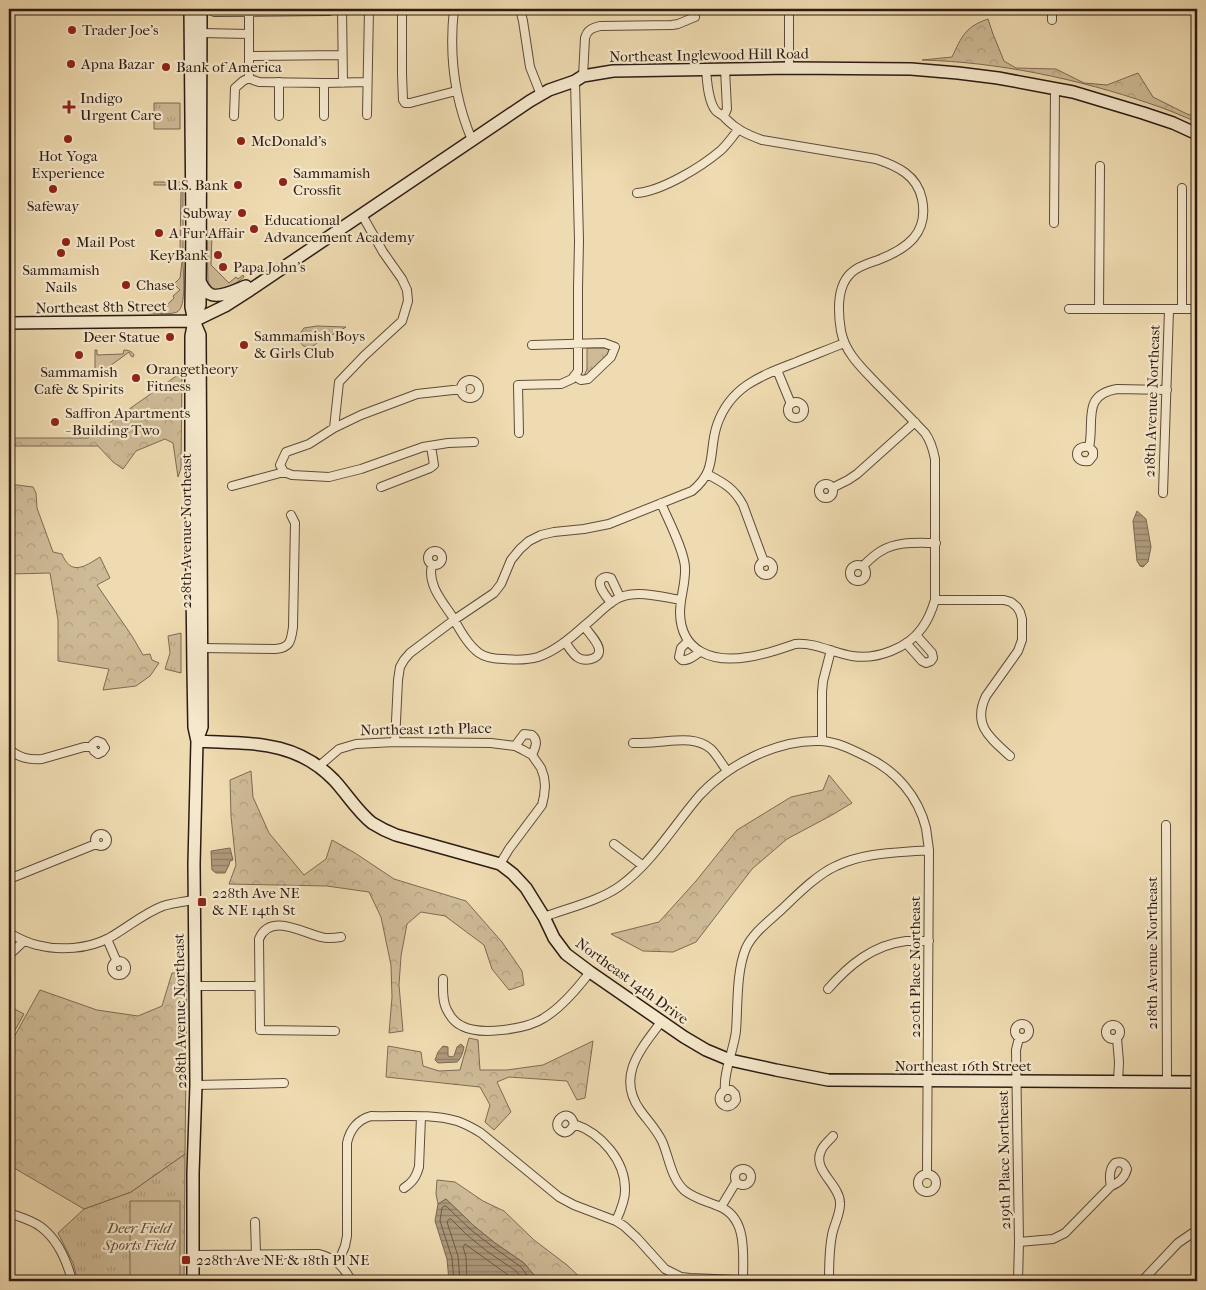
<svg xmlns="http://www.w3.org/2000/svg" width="1206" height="1290" font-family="'IM FELL French Canon',serif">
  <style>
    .grass { fill: url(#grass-tufts); stroke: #7d6a54 }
    .forest { fill: url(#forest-crowns); stroke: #7d6a54 }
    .garden { fill: #ceba96; stroke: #7d6a54 }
    .water { fill: url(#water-rules); stroke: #796751 }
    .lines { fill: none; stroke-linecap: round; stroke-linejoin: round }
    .shore { stroke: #6c5a47; stroke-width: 1 }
    .street-casing { stroke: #5d4b3a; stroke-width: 10 }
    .secondary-casing { stroke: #2c1b13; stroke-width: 14 }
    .street { stroke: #f5e8cc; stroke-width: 8 }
    .secondary { stroke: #f5e8cc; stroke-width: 11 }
    .poi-dot { fill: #8f2418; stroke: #f5e8cc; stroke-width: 2 }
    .labels { text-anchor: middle; stroke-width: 4.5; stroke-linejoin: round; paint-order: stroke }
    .poi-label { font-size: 15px; fill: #2c1b13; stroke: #f5e8cc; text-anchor: start }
    .street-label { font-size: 15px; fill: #2c1b13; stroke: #f5e8cc }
    .park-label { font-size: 15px; font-style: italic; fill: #5d4b3a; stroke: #f5e8cc }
  </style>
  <defs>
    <pattern id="grass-tufts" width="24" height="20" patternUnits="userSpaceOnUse" patternTransform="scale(1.25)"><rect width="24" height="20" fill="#ceba96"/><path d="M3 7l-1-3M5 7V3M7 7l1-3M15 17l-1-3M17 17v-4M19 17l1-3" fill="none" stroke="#b19f80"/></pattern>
    <pattern id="forest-crowns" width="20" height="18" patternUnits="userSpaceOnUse" patternTransform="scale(1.25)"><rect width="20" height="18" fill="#ceba96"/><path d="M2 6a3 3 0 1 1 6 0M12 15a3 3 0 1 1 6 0" fill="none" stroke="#b19f80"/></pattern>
    <pattern id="water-rules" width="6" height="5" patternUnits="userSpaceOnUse" patternTransform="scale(1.25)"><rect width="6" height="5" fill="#ad9a7b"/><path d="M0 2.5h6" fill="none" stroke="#8d7d64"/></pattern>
  </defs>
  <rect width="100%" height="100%" fill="#efdbb1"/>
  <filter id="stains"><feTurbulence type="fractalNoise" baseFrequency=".004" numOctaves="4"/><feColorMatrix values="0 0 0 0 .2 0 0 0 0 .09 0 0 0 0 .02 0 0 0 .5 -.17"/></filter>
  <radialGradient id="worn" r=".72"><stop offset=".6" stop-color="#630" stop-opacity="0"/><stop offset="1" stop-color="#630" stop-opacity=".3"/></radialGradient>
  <path class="grass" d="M180 103V129H154V103Z
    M317 326 346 327 334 334 326 336 323 339 310 348C297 346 297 336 304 328Z
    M587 348H606L609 351V355L589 376 583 378 587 369Z
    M181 633V673L165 669 170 653 168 636Z
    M9 1006 24 1014 9 1041Z
    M185 1154 184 1281H111L110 1279 101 1281H78L73 1263 58 1233 84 1209 131 1192Z"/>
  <path class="forest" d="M988 19 993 34 1004 61 1016 68 1056 69 1084 83 1107 85 1138 73 1153 97 1187 114 1197 117V122C1182 116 1167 109 1151 104 1079 79 998 62 922 60L952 57C962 36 965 27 988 19Z
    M182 372 181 468 178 477 173 443 165 439 136 451 123 469 113 462 98 446H9V438H88Z
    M9 484 33 487 36 493 37 508 53 552 62 554C71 576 84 567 100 557L110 578 97 585 132 636 143 655 150 654 152 660 159 663 150 676 136 686 103 690 109 669 58 661V620L50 573 9 574Z
    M251 771 253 797 269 833 304 875 326 859 332 840 355 853 394 879 466 901 502 942 522 971 524 985 509 990 492 969 484 945 445 916 421 912 407 924 401 956 399 985 403 1031 389 1033 392 997 391 965 381 917 369 892 327 886 229 884 236 865 231 816 230 780Z
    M829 775 852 803 832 815 787 839 752 869 696 942 673 952 643 951 611 934 659 922 696 881 737 830 791 797 823 790Z
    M172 973H187L185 1154 131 1192 84 1209 9 1165V1046L40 990 97 1010 138 1016 162 1006Z
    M469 1038 478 1040 480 1070H507L543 1065 593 1041 585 1098 577 1100 567 1081 509 1077 497 1082 511 1112 494 1130 485 1122 490 1105 480 1087 386 1077 388 1046 421 1052 423 1066 439 1071 460 1070Z
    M437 1180 455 1182 483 1201 504 1211 534 1240 567 1265 584 1281H543L533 1274 524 1263 495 1243 474 1226 446 1199 438 1204 436 1194Z"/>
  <path class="garden" d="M154 182H183V248L180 249 181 191 174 185H154Z
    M207 236H212L211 265 229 283 236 277 238 279 243 275 244 277C235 284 214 300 208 282Z
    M182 262H183C183 272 187 307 177 312 170 315 157 313 149 313V311L163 310 167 307 168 304 174 298 173 296 180 290 174 284 180 278Z
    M95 350H97V355L123 354 124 350C128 350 132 351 134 355L133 357 131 356 129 352 99 374H97L95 370Z
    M130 1201H180V1281H130Z"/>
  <path class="water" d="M1137 511 1146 519 1151 547 1148 562 1143 567 1140 566 1137 561 1133 521Z
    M230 848 233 860 230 861 229 865 225 873H216L212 870 211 851Z
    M461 1044 464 1047C463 1052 461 1059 457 1062L438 1063 435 1060 438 1052 443 1046 448 1047V1056L452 1057 454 1056 457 1047Z
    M446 1199 474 1226 495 1243 524 1263 533 1274 543 1281H449L447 1259 435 1221 438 1204Z"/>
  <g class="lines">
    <path class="shore" d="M454 1281 452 1258 440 1221 442 1208 444 1206H446L471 1230 493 1247 521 1267 529 1278 534 1281
      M460 1281 458 1256 447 1222 449 1219H451L467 1235 488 1252 516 1271 524 1281
      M467 1281 466 1257 463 1247 465 1244 511 1277 515 1281"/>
    <defs>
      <path id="street" d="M342 9 343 83
        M402 9V74L403 100 405 103H410L456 91
        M454 9C449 54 454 98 472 140
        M520 9 523 21 530 67 541 95
        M1052 9V20
        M214 12 328 11 337 9
        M202 33 249 34
        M249 56 342 55
        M789 68V9
        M583 76 585 38C587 30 592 28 600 26L672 25 678 24 695 17
        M249 78 253 80 259 82 324 83 367 82
        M279 82V116
        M324 83V116
        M367 115 369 9
        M234 116 235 88 243 81 249 78V9
        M724 116 727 109 725 69
        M637 193C662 191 701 167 720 151 727 145 732 137 738 130
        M362 215 383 252 402 279 407 290 408 301 402 321 364 356 339 382 334 428 309 444 286 452 280 465 284 472 292 475 329 477 361 469 423 447 448 443 474 442
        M1054 223 1055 88
        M1069 309H1197
        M1099 309 1100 166
        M1182 309V188
        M532 345 604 343 615 347 611 357 588 379 581 380 574 376
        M777 370 791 404
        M461 389a9 9 0 1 1 18 0a9 9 0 1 1-18 0Z
        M788 410a8 8 0 1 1 16 0a8 8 0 1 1-16 0Z
        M334 428 361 415 417 394 462 389
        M519 433 518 385 561 384 572 379 578 371V288L579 241 575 81
        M1089 447C1073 444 1073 464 1089 461L1093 456V451L1089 447C1095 422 1081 395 1117 389L1167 390
        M707 474C724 483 734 488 743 505L764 562
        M819 491a7 7 0 1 1 14 0a7 7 0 1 1-14 0Z
        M232 486 284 472
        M381 487 430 468 434 465 431 446
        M832 488 848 480 857 474 915 422
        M1163 493 1169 310
        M661 503C668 520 684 550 685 567 686 583 680 597 680 613 681 652 713 663 748 657 764 655 780 649 795 644 815 642 833 653 852 656 877 660 908 648 922 628 928 620 932 610 935 600V459C933 449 931 441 925 433 909 416 893 400 877 384 862 368 845 353 841 331 838 313 836 287 851 273 858 266 869 263 878 260 907 249 929 233 922 199 917 175 897 166 876 159L762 140C746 134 737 130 725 118 723 115 719 114 716 111 708 102 707 81 706 69
        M428 558a7 7 0 1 1 14 0a7 7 0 1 1-14 0Z
        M759 568a7 7 0 1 1 14 0a7 7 0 1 1-14 0Z
        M432 565C427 584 442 601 452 616 459 628 467 644 479 653 486 658 496 659 504 659 515 660 528 660 538 657 556 651 572 637 585 625 596 617 609 601 621 597 639 590 662 597 681 600
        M850 573a8 8 0 1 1 16 0a8 8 0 1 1-16 0Z
        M863 566C868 561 874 555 881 551 897 541 917 543 936 543
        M935 600H1004L1011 602 1017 607 1020 612 1022 619V640L1018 651 986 696C972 725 990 738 1010 756
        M611 603C607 597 594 583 603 578 606 576 608 577 611 578L620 597
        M688 641 681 648 679 657 682 660C689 661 694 656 700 652
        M565 642C568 646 572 653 577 657 584 662 600 660 599 650 599 643 588 632 584 626
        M906 643 922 661 926 663 931 661 933 658 932 653 916 635
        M202 648 275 649C291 648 291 640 293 627L295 523 291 515
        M822 741V692L823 681 831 650
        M395 742 398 680 400 667 404 660 410 653 454 620 494 593 501 584 511 560 520 549 529 541 541 535 554 532 584 529 609 524 692 491C718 470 708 452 717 425 730 387 760 376 794 363 811 356 827 350 844 343
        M633 743C641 743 649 743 657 742 674 741 696 736 711 749 717 755 722 764 727 771
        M515 746 524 734 532 735C539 741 535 748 532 755
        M9 749C19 758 29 760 42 759L84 747H92L93 744 97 741 102 743 105 748 102 752 98 754 94 751 92 747
        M319 766 339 749 356 744 395 742 491 743 515 746 523 750 532 755 541 768 544 777 545 786 544 796 542 805 509 849 500 864
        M1166 825 1167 1082
        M95 840a6 6 0 1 1 12 0a6 6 0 1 1-12 0Z
        M614 844 642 865
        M9 879 96 844
        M544 917C568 908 599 901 620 886 653 862 674 825 700 795 729 764 778 739 821 741 838 742 853 750 867 757 896 771 918 796 926 828 927 835 928 843 929 850L927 1173
        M9 933C18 938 27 943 37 945 60 951 88 949 109 938 127 928 144 913 163 906 173 903 183 902 193 900
        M107 939 117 962
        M9 955 24 941
        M112 968a7 7 0 1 1 14 0a7 7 0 1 1-14 0Z
        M443 979C443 989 442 1001 447 1010 450 1016 455 1023 462 1026 481 1036 527 1029 544 1018 562 1007 577 989 590 972
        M195 986H259
        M828 989C849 965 873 945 906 941 913 941 921 941 929 941
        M661 1022C641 1049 616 1076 640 1110 648 1121 656 1129 662 1141 669 1157 671 1178 684 1190 693 1198 706 1201 718 1206 748 1217 743 1254 743 1280
        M1015 1031a7 7 0 1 1 14 0a7 7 0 1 1-14 0Z
        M1106 1032a7 7 0 1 1 14 0a7 7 0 1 1-14 0Z
        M335 1031 260 1030 259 939C270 912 303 933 321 937 328 939 335 938 341 937
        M1117 1038 1119 1062 1118 1082
        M196 1085 284 1083
        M725 1090H731L735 1094 736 1100C728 1115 711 1100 725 1090 723 1073 734 1049 736 1031 738 1005 736 972 746 948 753 933 768 922 780 911 795 897 816 875 836 866 865 852 897 853 929 850
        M574 1124C572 1129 567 1135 561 1131 549 1123 569 1105 574 1124 601 1133 626 1161 625 1191 625 1201 620 1212 616 1221
        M735 1177a8 8 0 1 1 16 0a8 8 0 1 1-16 0Z
        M918 1183a9 9 0 1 1 18 0a9 9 0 1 1-18 0Z
        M404 1188C413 1182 416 1177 419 1167L421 1117
        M721 1207 736 1182
        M9 1213C20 1217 32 1220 41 1227 58 1240 67 1261 72 1281
        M255 1222 256 1254
        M1019 1242 1053 1239 1065 1233 1111 1186C1119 1183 1125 1177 1127 1169 1125 1163 1121 1161 1115 1163 1109 1169 1109 1177 1111 1186
        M193 1255 319 1254C334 1258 345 1267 351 1281
        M338 1263 345 1246 347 1236V1143C350 1129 357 1120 371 1116 399 1117 430 1113 457 1121 466 1124 473 1128 481 1133L559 1197 574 1205 616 1221 624 1226 637 1238 665 1269 681 1277 690 1278 739 1280H1018
        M829 1281C829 1266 829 1250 832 1235 834 1224 841 1213 840 1202 839 1184 812 1170 821 1151 823 1145 829 1141 833 1136
        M1018 1281 1019 1242 1016 1050 1019 1038
        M1142 1281 1178 1243 1197 1230"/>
      <path id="secondary" d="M190 9 192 229 191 307 194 321 200 335 202 727 197 741
        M200 281C202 286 205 291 210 294 219 299 238 289 246 286
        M9 323 194 321 225 306 250 290 530 101 549 90 575 81 583 76 613 71 789 68 911 69 958 73 998 78 1073 92 1143 113 1173 123 1197 134
        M197 741C249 744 294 739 334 780 347 794 357 811 372 823 380 828 388 832 396 835L500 864 513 874 526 888 544 917 554 938 566 954 590 972 684 1037 706 1050 730 1060 776 1070 828 1080 1197 1082
        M193 1281V1173L196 1085 194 864 197 741 194 727 193 670 191 490V336L194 321 200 305 201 9"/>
    </defs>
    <use href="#street" class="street-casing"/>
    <use href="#secondary" class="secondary-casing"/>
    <use href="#street" class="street"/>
    <use href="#secondary" class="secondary"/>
  </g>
  <g class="poi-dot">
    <circle cx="72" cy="30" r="5"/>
    <circle cx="71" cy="64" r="5"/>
    <circle cx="166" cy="67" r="5"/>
    <path d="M66.5 99.5h5v5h5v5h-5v5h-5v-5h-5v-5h5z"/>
    <circle cx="68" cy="139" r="5"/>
    <circle cx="241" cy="141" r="5"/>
    <circle cx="283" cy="182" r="5"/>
    <circle cx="238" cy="185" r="5"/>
    <circle cx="53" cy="189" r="5"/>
    <circle cx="242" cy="213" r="5"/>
    <circle cx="254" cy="229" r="5"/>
    <circle cx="159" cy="233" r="5"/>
    <circle cx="66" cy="242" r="5"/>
    <circle cx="61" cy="253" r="5"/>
    <circle cx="218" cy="255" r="5"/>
    <circle cx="223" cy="267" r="5"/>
    <circle cx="126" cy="285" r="5"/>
    <circle cx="170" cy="337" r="5"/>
    <circle cx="244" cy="345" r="5"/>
    <circle cx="79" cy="355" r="5"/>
    <circle cx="136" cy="378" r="5"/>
    <circle cx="55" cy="422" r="5"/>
    <rect x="197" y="897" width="10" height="10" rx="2.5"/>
    <rect x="181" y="1255" width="10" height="10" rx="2.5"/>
  </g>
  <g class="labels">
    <g class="poi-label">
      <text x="82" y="35">Trader Joe's</text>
      <text x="81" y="69">Apna Bazar</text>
      <text x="176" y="72">Bank of America</text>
      <text x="80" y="103">Indigo<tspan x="80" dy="17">Urgent Care</tspan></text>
      <text x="251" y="146">McDonald's</text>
      <text x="68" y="161" text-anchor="middle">Hot Yoga<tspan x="68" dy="17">Experience</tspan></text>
      <text x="293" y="178">Sammamish<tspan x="293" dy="17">Crossfit</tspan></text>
      <text x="228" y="190" text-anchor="end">U.S. Bank</text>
      <text x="53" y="211" text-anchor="middle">Safeway</text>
      <text x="232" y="218" text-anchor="end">Subway</text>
      <text x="264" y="225">Educational<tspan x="264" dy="17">Advancement Academy</tspan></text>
      <text x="169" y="238">A Fur Affair</text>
      <text x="76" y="247">Mail Post</text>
      <text x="208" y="260" text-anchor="end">KeyBank</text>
      <text x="233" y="272">Papa John's</text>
      <text x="61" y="275" text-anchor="middle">Sammamish<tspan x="61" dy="17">Nails</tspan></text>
      <text x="136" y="290">Chase</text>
      <text x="254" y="341">Sammamish Boys<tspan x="254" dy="17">&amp; Girls Club</tspan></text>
      <text x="160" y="342" text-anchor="end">Deer Statue</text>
      <text x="146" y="374">Orangetheory<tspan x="146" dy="17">Fitness</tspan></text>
      <text x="79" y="377" text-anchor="middle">Sammamish<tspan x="79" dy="17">Cafe &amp; Spirits</tspan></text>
      <text x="65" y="418">Saffron Apartments<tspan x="65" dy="17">- Building Two</tspan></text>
      <text x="212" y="898">228th Ave NE<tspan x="212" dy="17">&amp; NE 14th St</tspan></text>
      <text x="196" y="1265">228th Ave NE &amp; 18th Pl NE</text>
    </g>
    <g class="street-label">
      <text transform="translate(709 55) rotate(-1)" y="5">Northeast Inglewood Hill Road</text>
      <text transform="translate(101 307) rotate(-1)" y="5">Northeast 8th Street</text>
      <text transform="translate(1152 401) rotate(-88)" y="5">218th Avenue Northeast</text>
      <text transform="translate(186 531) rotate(-90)" y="5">228th Avenue Northeast</text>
      <text transform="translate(426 729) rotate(-1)" y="5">Northeast 12th Place</text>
      <text transform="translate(1152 953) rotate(-90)" y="5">218th Avenue Northeast</text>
      <text transform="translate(915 967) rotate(-90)" y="5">220th Place Northeast</text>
      <text transform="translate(632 981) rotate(36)" y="5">Northeast 14th Drive</text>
      <text transform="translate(180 1011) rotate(-91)" y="5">228th Avenue Northeast</text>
      <text x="963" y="1071">Northeast 16th Street</text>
      <text transform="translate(1004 1160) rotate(-91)" y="5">219th Place Northeast</text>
    </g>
    <g class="park-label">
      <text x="139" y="1233">Deer Field<tspan x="139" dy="17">Sports Field</tspan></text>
    </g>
  </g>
  <rect width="1206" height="1290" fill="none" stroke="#efdbb1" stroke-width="30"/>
  <rect x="10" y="10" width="1186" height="1270" fill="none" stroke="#2c1b13" stroke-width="2.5"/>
  <rect x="15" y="15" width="1176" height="1260" fill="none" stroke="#2c1b13"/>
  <rect width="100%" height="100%" filter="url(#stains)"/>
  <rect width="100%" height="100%" fill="url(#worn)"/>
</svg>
